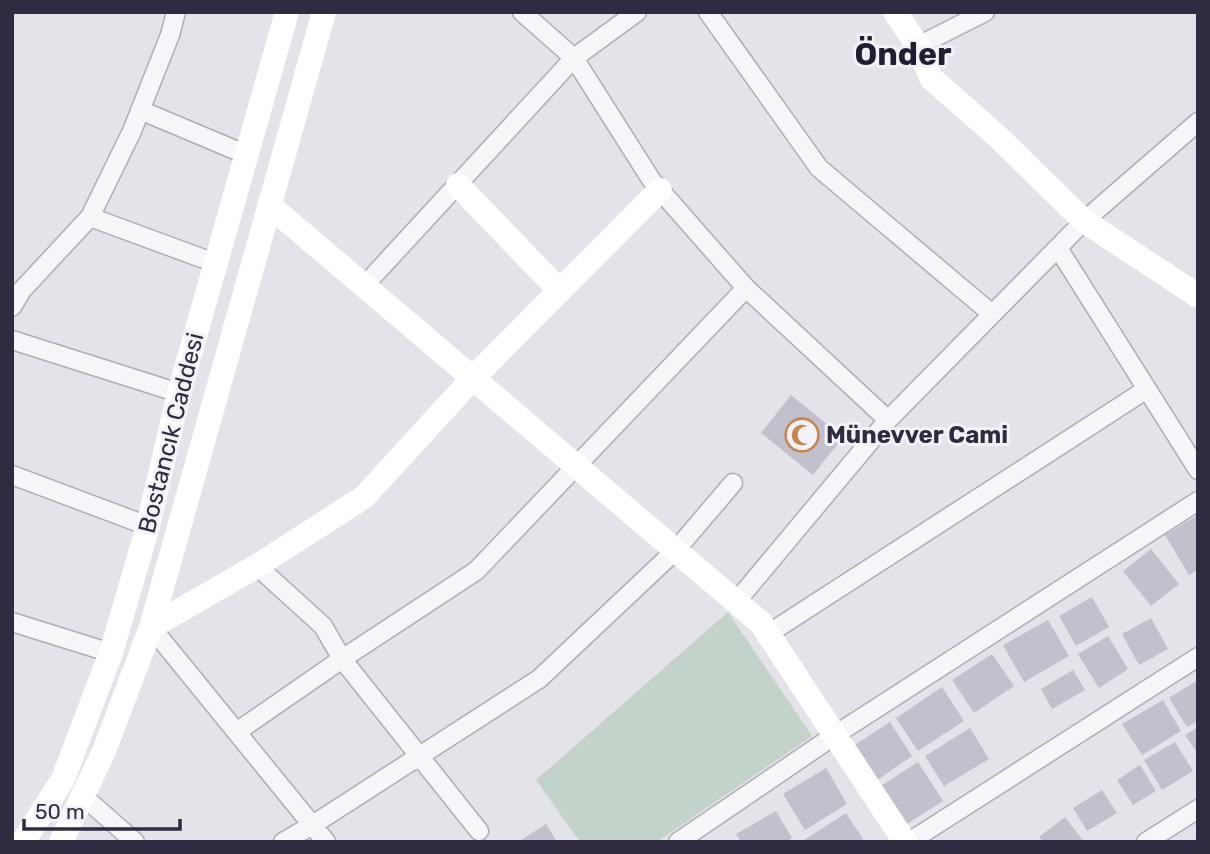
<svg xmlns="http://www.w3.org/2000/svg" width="1210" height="854" font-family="Rubik,sans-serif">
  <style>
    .green { fill: #c4d3c9 }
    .building { fill: #c3c0cd }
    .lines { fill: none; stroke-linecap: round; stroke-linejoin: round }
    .street-casing { stroke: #aeacb7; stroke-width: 21 }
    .street { stroke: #f6f5f8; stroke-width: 18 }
    .secondary { stroke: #fff; stroke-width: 24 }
    .labels { text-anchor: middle; stroke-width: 6; stroke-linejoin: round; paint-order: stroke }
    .street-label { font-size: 24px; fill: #302b41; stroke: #f3f2f7 }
    .poi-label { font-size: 24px; font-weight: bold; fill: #302b41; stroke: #f3f2f7; text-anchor: start }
    .district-label { font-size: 32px; font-weight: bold; fill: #231d32; stroke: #f3f2f7 }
  </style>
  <rect width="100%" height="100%" fill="#e4e3ea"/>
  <path class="green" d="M728 612 812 736 657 842H580L536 780Z"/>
  <path class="building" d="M791 395 843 437 813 475 761 433Z
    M1198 515V570L1189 575 1165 535Z
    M1151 549 1179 584 1151 606 1123 571Z
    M1092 597 1109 627 1076 646 1059 616Z
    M1151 618 1168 649 1139 665 1122 634Z
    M1048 620 1069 656 1024 682 1003 645Z
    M1108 636 1128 669 1099 688 1078 654Z
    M992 654 1014 686 974 713 952 680Z
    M1073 670 1085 690 1052 709 1041 689Z
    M1198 680V721L1187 727 1169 698Z
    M942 687 964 721 918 751 896 718Z
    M1163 700 1181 731 1142 755 1122 724Z
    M890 722 912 756 873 783 850 748Z
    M1198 727V754L1185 735Z
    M970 728 989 759 944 786 925 756Z
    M1175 742 1193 771 1162 790 1144 760Z
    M918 762 943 801 901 828 876 789Z
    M1140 765 1156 791 1133 805 1117 780Z
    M826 768 847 804 805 830 783 794Z
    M1102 790 1117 813 1087 831 1073 808Z
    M776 811 792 838 786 842H741L736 834Z
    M846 813 863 839 858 842H801Z
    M1065 817 1084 842H1043L1039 837Z
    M546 824 557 842H518Z"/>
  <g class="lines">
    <defs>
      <path id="street" d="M522 12 574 58 652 181 746 288 888 420
        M708 12 819 168 992 314
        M918 46 985 12
        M140 110 247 155
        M90 217 215 263
        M1058 248 1198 470
        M364 286 574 58 637 12
        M12 307 22 290 90 217 132 131 170 35 176 12
        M12 340 179 393
        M12 475 148 526
        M257 566 323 626 342 659 479 831
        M736 602 888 420 1084 221 1198 122
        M12 622 111 653
        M151 627 326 842
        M768 634 1147 389
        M238 731 342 659 476 571 746 288
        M83 796 135 842
        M283 842 314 824 539 679 676 550 733 483
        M678 842 835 735 1198 501
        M909 842 1198 657
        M1146 842 1198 809"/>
    </defs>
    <use href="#street" class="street-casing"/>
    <use href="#street" class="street"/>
    <path class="secondary" d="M895 12 918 46 931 78 997 136 1084 221 1198 296
      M458 185 560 291
      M269 205 761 623 905 842
      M151 627 257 566 364 497 473 378 660 190
      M23 842 63 779 111 653 148 526 179 393 287 12
      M61 842 104 751 151 627 324 12"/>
  </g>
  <defs>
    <symbol id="mosque-ring" viewBox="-11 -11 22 22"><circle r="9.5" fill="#f3f2f7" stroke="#c78550" stroke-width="1.5"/><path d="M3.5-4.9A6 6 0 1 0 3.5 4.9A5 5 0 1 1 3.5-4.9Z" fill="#c78550"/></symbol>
  </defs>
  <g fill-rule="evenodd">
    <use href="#mosque-ring" x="783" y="416" width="38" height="38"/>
  </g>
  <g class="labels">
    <g class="street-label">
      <text transform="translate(171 433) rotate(-76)" y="8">Bostancık Caddesi</text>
    </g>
    <g class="poi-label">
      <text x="826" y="443">Münevver Cami</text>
    </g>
    <g class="district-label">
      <text x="903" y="65">Önder</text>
    </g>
  </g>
  <rect width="1210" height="854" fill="none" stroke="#302b41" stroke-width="28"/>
  <path d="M24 819v10h156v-10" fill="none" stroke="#302b41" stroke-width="3.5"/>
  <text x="35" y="819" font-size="21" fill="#302b41" stroke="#f3f2f7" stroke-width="5" paint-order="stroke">50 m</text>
</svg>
